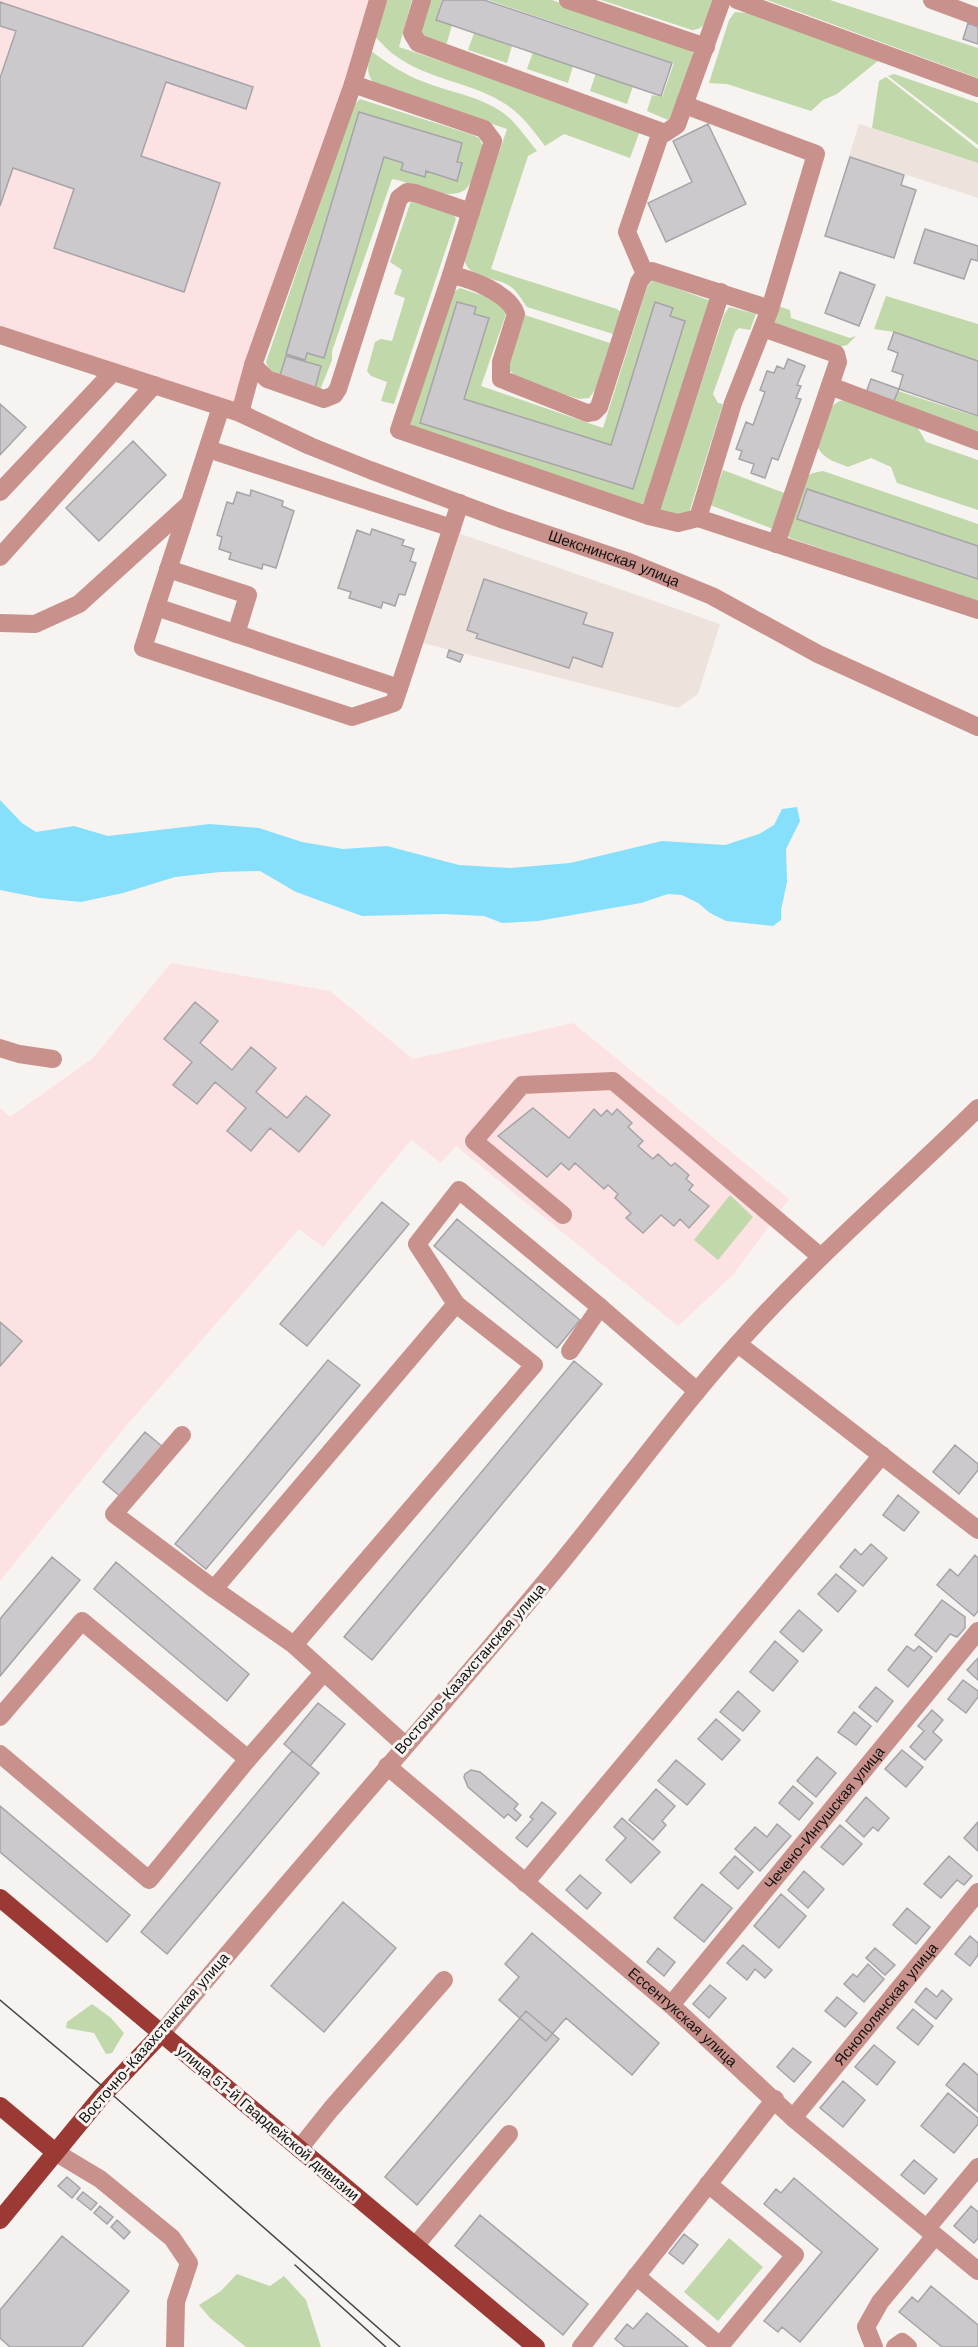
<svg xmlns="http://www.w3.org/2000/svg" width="978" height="2347" font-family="'Work Sans',sans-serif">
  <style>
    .built { fill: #ede3dc }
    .education { fill: #fde2e3 }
    .green { fill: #c0d8aa }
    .water { fill: #86e0fc }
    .building { fill: #cbc9cc; stroke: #a6a4a8; stroke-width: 1.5 }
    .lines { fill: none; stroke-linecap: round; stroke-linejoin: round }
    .minor { stroke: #c9918b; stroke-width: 18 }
    .major { stroke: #9b3935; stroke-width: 18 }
    .tram { stroke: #474544; stroke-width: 1.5 }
    .labels { text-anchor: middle; stroke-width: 6; stroke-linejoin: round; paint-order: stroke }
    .street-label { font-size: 15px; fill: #131211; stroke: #f6f3f0 }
  </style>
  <rect width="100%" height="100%" fill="#f6f3f0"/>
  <path class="built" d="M859 124 978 163V198L849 156Z
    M458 533 720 624 698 694 678 708 423 643Z"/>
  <path class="education" d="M0 0H378L240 413 0 333Z
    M171 963 330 991 413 1059 573 1023 789 1199 733 1275 678 1326 456 1146 441 1163 411 1140 323 1247 299 1229 126 1426 0 1581V1108L10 1117 93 1058Z"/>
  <path class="green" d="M386 0H412L399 47 641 128 630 158 564 134 545 146C534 131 522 115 507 105 473 82 428 80 396 56 388 51 382 43 375 37Z
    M427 0H442L436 20 452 25 446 46 422 36 421 19Z
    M488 0H552L687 46 696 57 675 123 647 111 652 95 662 97 674 63Z
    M601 0H717C711 12 707 30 692 30Z
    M767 0H830L978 48V78Z
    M735 12 747 13 879 60 837 94 823 100 811 111 727 84 709 83 729 20Z
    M474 33 512 46 507 63 468 50Z
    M371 51C387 63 405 75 424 82 449 92 479 96 502 112 516 122 526 138 537 151L528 156 491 269 617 309 621 312 613 334 527 307C521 299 517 290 508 285 493 276 465 279 464 256L507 129 376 85C365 75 368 65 371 51Z
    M533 52 573 66 568 83 527 69Z
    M596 73 633 86 627 104 590 91Z
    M894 74 978 103V145L888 76Z
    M886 77 978 149V163L872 128 879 81Z
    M360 99 470 134 479 138 483 146C479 158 476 171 471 182 458 209 414 182 392 179L332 351V360L320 390 269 370 266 362 353 106Z
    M412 198 453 213 456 219 394 404 381 401 387 382 371 376 367 371 375 342 381 339 392 341 405 298 394 294 402 270 390 262Z
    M653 280 711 301 646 503 640 507 413 427 410 422 452 293 460 288 496 300 507 311 481 386 603 428 647 287Z
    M886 296 978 324V361L894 332 874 329Z
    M778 306 790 310 791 318 850 338 856 336 847 345 839 347 782 330 774 322Z
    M729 307 756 314 750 330 739 328 735 332 713 394 718 403 723 404 688 516 658 513 724 315Z
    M525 315 610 343 596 389 589 398 579 399C561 393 517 384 508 368Z
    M898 391 978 417V434L893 403Z
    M845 400 916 425 926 442 978 460V510L897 483 891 467 871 458 848 467C836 462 825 460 818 448 822 433 825 401 845 400Z
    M723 470 787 494 773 529 710 505Z
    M823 471 978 524V602L790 538 785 533 804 478 813 473Z
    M730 1195 753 1217 718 1260 694 1240Z
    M92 2004 111 2018 124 2033 112 2053 106 2054 94 2033 66 2028 67 2022Z
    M729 2238 763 2267 718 2321 684 2292Z
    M237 2274 270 2286 284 2276 306 2300 321 2347H246L210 2318 199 2305 221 2291Z"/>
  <path class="water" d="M0 800 22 823 36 832 74 826 108 836 210 824 259 828 302 842 343 849 387 846 459 865 510 868 570 863 662 841 725 845 759 834 774 825 782 809 797 807 800 821 786 849 787 882 781 910V920L773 926 726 921 710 913 698 903 682 895 668 894 641 903 538 921 502 923 484 916 443 914 362 916 296 892 260 871 220 872 175 877 123 893 81 902 40 898 0 890Z"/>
  <path class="building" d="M443 0H484L672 63 661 96 436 20Z
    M0 2 253 87 246 109 166 82 141 156 220 183 184 292 54 248 74 189 13 168 0 206V78L16 31 0 26Z
    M968 23 978 27V44L963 39Z
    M359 112 462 143 457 162 462 163 457 181 426 171 425 177 401 170 403 163 384 157 324 358 307 353 305 360 286 354Z
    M708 124 746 204 666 242 648 203 692 182 673 141Z
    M850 157 904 175 901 185 916 190 894 258 825 236Z
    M925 229 978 246V261L971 259 964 279 914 263Z
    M840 272 875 285 859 326 825 313Z
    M457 302 476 307 474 314 489 318 464 399 611 445 655 302 673 308 670 316 685 321 633 489 420 423Z
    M894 332 978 361V416L899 389 903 375 892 371 898 353 888 349Z
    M286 356 321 366 314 392 278 382Z
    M788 359 805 366 797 385 801 386 796 398 801 399 778 460 772 458 765 478 751 473 754 464 739 459 742 451 736 449 746 422 753 425 765 392 760 390 767 371 774 373 777 366 784 369Z
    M871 379 899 389 893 403 866 393Z
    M0 404 26 427 0 455Z
    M133 441 166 475 99 541 66 508Z
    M807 489 978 546V579L797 519Z
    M251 490 283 501 282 506 294 511 276 568 263 564 262 569 229 559 231 553 219 549 222 537 217 535 227 502 233 504 237 492 250 496Z
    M372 529 404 540 402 545 414 549 410 561 416 563 405 595 399 594 395 606 383 602 381 608 349 598 351 592 338 588 357 530 370 535Z
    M484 579 587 613 583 624 613 633 602 667 573 657 569 668 476 638 478 634 467 630Z
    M449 650 463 655 460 662 447 657Z
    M195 1002 218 1021 200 1043 232 1070 251 1047 276 1068 256 1092 287 1118 306 1096 330 1115 299 1152 270 1128 251 1151 227 1131 246 1108 215 1082 197 1104 173 1085 192 1062 164 1039Z
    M533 1108 569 1138 594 1109 601 1116 607 1110 612 1115 617 1109 632 1123 628 1127 643 1141 638 1146 653 1159 658 1154 671 1166 675 1163 689 1175 686 1179 693 1185 689 1190 709 1206 689 1228 680 1219 674 1226 661 1215 643 1233 626 1218 631 1213 615 1198 618 1194 608 1185 604 1189 575 1163 569 1170 561 1163 547 1177 498 1136Z
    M382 1202 409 1224 307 1346 280 1324Z
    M457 1219 580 1320 557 1348 434 1246Z
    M0 1322 22 1341 0 1366Z
    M328 1360 360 1385 206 1569 175 1544Z
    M574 1361 602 1384 372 1660 344 1637Z
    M145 1432 163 1447 121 1497 103 1482Z
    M955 1445 978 1464V1470L959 1494 933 1472Z
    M898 1495 919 1512 904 1531 883 1515Z
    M871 1544 887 1558 863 1586 840 1567 855 1549 861 1555Z
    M975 1555 978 1558V1611L974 1616 937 1585 950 1569 958 1576Z
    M52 1557 80 1580 0 1676V1619Z
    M116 1562 249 1674 227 1701 94 1589Z
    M836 1574 856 1591 838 1612 818 1594Z
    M942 1600 965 1617V1628L957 1637 950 1634 936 1652 915 1635Z
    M799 1610 822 1630 803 1652 780 1632Z
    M775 1641 798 1661 773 1691 750 1672Z
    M907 1646 914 1651 919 1646 932 1657 908 1687 888 1670Z
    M978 1658V1680L967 1670Z
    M963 1680 978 1691V1697L966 1713 948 1699Z
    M876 1687 893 1701 877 1722 859 1707Z
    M738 1691 760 1711 743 1731 720 1712Z
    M318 1703 345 1724 310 1766 284 1744Z
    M932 1710 943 1720 933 1732 942 1740 925 1760 910 1747 924 1731 918 1726Z
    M854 1712 871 1726 856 1745 838 1732Z
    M716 1719 740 1740 722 1760 698 1739Z
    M902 1750 923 1767 906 1787 885 1769Z
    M292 1751 319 1773 167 1954 141 1932Z
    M817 1757 836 1773 816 1797 797 1781Z
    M676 1760 705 1784 687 1805 658 1781Z
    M471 1770 480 1772 518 1804 514 1809 521 1815 516 1821 508 1814 504 1818 468 1787 464 1777 465 1774Z
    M793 1786 813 1803 799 1820 779 1803Z
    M656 1789 675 1806 662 1821 666 1825 653 1840 629 1820Z
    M866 1797 889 1818 878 1831 873 1827 864 1837 846 1821Z
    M542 1802 556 1813 527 1847 516 1838 533 1819 530 1817Z
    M0 1806 130 1915 107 1942 0 1852Z
    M622 1818 660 1852 631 1883 606 1860 626 1838 614 1827Z
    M978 1822V1851L964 1838Z
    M777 1824 791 1836 760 1871 735 1849 755 1827 767 1837Z
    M840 1825 862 1844 843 1865 821 1847Z
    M735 1856 753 1872 738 1889 720 1873Z
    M949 1856 972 1876 964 1885 957 1880 941 1898 924 1884Z
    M804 1871 824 1889 808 1908 788 1890Z
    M580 1875 601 1893 587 1909 566 1890Z
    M702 1884 732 1908 704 1942 674 1918Z
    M781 1894 806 1916 779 1948 754 1926Z
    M343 1902 396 1948 324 2032 271 1986Z
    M907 1908 930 1927 916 1944 893 1925Z
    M532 1933 659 2043 632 2075 566 2018 546 2041 499 2000 519 1977 505 1964Z
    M970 1936 978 1943V1955L970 1966 955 1954Z
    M743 1945 772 1970 765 1978 755 1969 747 1980 727 1963Z
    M658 1948 675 1962 664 1976 647 1962Z
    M875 1948 895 1965 885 1975 866 1958Z
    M868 1964 884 1979 864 2002 844 1984 853 1974 857 1977Z
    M710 1985 726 1998 709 2018 693 2004Z
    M926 1988 937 1997 942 1990 952 1999 936 2019 915 2002Z
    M837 1997 857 2013 845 2027 825 2011Z
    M913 2009 933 2026 918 2045 897 2028Z
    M526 2011 559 2039 417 2205 385 2177Z
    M874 2045 895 2062 877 2085 855 2067Z
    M793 2048 811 2062 794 2082 777 2067Z
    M964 2063 978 2075V2112L946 2085Z
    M843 2081 865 2100 843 2127 820 2108Z
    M948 2093 978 2118V2124L954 2153 921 2126Z
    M914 2160 937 2179 924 2194 901 2175Z
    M67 2177 80 2188 72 2198 58 2186Z
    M794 2178 878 2249 800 2342 782 2327 778 2332 764 2321 822 2252 764 2204 776 2189 781 2193Z
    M83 2192 97 2203 91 2210 77 2199Z
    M100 2206 113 2217 107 2224 94 2213Z
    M971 2206 978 2212V2238L974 2243 954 2226Z
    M480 2215 588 2304 563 2335 455 2246Z
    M117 2220 130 2232 124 2239 111 2227Z
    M684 2234 698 2245 683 2264 669 2253Z
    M62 2236 129 2291 82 2347H10L0 2338V2310Z
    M931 2286 978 2325V2347H942L899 2312 912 2297 918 2302Z
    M647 2313 676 2337 688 2347H625L615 2339 627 2324 633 2329Z"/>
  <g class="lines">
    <g class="minor">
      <path d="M422 0 412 33 418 43 665 133 677 125 722 0"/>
      <path d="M568 0 706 47"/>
      <path d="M737 0 978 88"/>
      <path d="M932 0 978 17"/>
      <path d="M353 84 484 129 493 141 451 275"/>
      <path d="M685 105 816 154 770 309 733 403 698 518"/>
      <path d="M645 274 627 232 661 132"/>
      <path d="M770 309 652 271 645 274 639 282 599 407 594 412 587 413 501 379V362L516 314C509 293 471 279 451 275L399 430 649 516 678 523 698 518 978 610"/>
      <path d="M763 328 836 354 838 362 776 544"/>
      <path id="s1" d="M0 335 240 413 310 446 370 470 504 520 629 562 712 596 818 654 978 727"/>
      <path d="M253 365 267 379 324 399 334 395 338 389 399 198 407 192 415 193 471 212"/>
      <path d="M830 386 978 441"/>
      <path d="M221 407 156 607 399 688"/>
      <path d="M240 413 253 365 353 84 378 0"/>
      <path d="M208 449 452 528"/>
      <path d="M0 492 113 372"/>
      <path d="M649 516 721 292"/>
      <path d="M0 557 154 385"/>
      <path d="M168 569 248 595 236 634"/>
      <path d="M156 607 143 648 352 717 394 703 460 503"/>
      <path d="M0 623 35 624 79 604 188 505"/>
      <path d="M0 1048 19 1054 53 1059"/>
      <path d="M563 1215 474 1141 522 1085 613 1081 821 1257"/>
      <path d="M456 1304 417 1244 459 1190 600 1307"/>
      <path d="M738 1344 978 1530"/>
      <path d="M570 1351 600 1307 697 1391"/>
      <path d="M182 1435 114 1514 214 1589 294 1645 405 1745"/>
      <path d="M214 1589 456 1304 534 1365 294 1645"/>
      <path d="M0 1717 82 1621 248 1759"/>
      <path d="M0 1754 149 1880 248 1759 324 1672"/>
      <path id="s2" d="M387 1766 671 2005 793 2118 978 2271"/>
      <path d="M525 1883 882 1455"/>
      <path id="s3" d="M671 2005 978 1631"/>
      <path d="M161 2034C290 1877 426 1726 555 1570 621 1490 681 1405 751 1329 822 1251 903 1182 978 1108"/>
      <path id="s4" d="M793 2118 978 1892"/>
      <path d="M299 2149 331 2109 444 1980"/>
      <path d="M55 2152 100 2179 172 2238 189 2263 176 2302 175 2347"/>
      <path d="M708 2184 795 2255 720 2346"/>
      <path d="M927 2228 978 2167"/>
      <path d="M415 2246 509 2134"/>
      <path d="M636 2276 721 2347"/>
      <path d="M581 2347 775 2099"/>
      <path d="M874 2347 866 2327 880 2302 935 2236"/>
      <path d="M895 2347 902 2342 908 2347"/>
    </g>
    <path class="major" d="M0 1898 536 2347
      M0 2106 55 2152
      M0 2220 102 2096 161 2034"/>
    <path class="tram" d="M0 2000 107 2090 400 2347
      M295 2265 386 2347"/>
  </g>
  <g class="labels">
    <g class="street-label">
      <text dy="5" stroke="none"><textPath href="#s1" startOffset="654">Шекснинская улица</textPath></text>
      <text transform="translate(470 1669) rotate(-49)" y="5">Восточно-Казахстанская улица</text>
      <text dy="5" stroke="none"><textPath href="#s3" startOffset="242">Чечено-Ингушская улица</textPath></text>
      <text dy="5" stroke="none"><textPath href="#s4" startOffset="147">Яснополянская улица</textPath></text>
      <text dy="5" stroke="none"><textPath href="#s2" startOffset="388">Ессентукская улица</textPath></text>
      <text transform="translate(154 2038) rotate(-49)" y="5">Восточно-Казахстанская улица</text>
      <text transform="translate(268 2123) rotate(40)" y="5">улица 51-й Гвардейской дивизии</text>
    </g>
  </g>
</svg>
